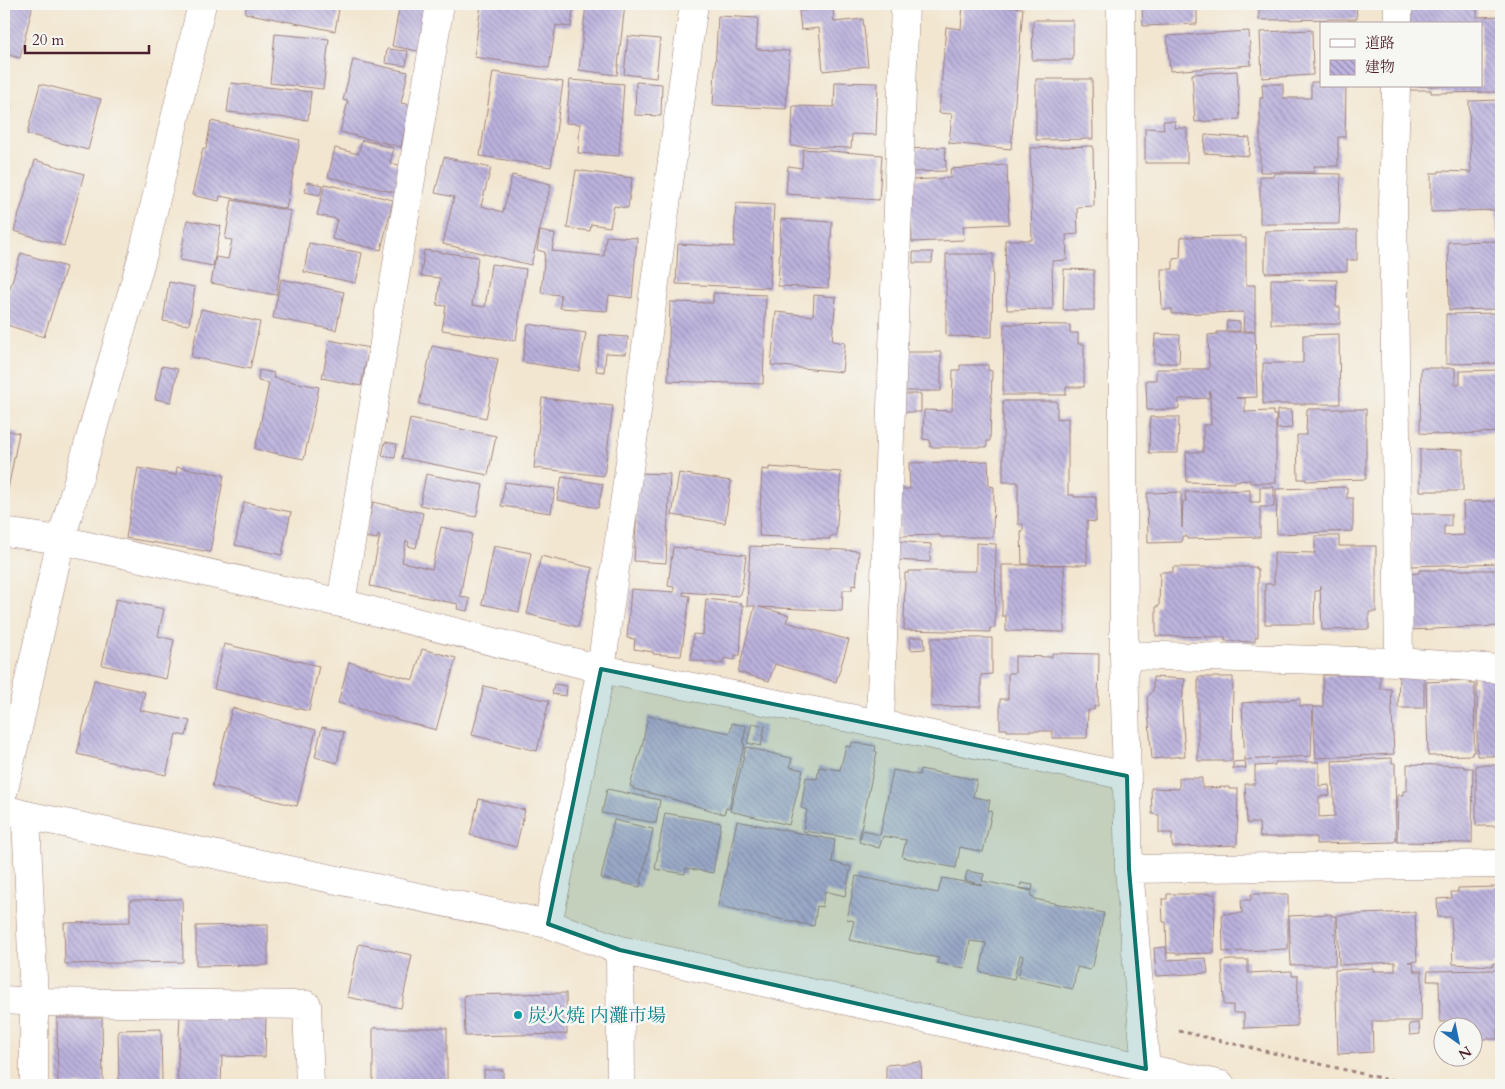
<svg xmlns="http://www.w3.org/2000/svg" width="1505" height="1089" font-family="Cardo,'Noto Serif JP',serif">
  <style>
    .building { fill: url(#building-back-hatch) }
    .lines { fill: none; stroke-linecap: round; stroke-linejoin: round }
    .street-casing { stroke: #9e827e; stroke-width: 29 }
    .secondary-casing { stroke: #9e827e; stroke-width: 29 }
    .path { stroke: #9e827e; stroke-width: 3; stroke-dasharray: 4 4; stroke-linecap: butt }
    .street { stroke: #fff; stroke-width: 28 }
    .secondary { stroke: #fff; stroke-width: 28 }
    .marked { fill: #0f766e; fill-opacity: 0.2; stroke: #0f766e; stroke-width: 4; stroke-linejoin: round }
    .culture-dot { fill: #0f9aa8; stroke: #f6f6f2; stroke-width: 2 }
    .labels { text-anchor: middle; stroke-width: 5; stroke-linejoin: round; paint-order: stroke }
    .culture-label { font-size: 19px; fill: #0d838f; stroke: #f6f6f2; text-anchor: start }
  </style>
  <defs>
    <pattern id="building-back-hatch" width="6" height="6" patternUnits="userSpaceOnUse" patternTransform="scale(1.25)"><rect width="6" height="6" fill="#bbb2dd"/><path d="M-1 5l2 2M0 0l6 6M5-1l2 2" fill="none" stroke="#9a90b3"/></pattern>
  </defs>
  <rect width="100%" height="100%" fill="#f6f6f2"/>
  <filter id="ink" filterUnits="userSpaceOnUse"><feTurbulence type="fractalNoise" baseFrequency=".02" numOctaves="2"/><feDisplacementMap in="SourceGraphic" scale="10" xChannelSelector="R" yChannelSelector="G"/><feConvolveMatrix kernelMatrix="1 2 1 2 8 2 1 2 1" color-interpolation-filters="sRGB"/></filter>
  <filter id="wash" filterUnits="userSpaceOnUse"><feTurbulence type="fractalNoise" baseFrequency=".0096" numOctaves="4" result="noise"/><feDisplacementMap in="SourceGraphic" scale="20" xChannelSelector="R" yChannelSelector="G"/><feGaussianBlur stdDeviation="1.12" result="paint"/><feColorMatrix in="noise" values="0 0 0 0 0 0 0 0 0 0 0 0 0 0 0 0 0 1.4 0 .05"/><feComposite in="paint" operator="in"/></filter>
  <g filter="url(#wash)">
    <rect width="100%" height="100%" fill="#f2e6d0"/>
    <g id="blocks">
      <path class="building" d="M4 4H33L20 58 4 54Z
        M247 4H340L335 31 245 13Z
        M400 4H432L423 52 392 46Z
        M481 4H574L571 27 556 25 549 68 474 57Z
        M586 4H625L617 75 579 70Z
        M963 4 1023 8 1011 149 949 143 952 114 939 113 946 27 961 29Z
        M1142 4H1197V24L1143 26Z
        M1259 4H1356L1357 19 1259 20Z
        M1408 4H1477V17L1501 16V92L1431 93V90H1408V86H1481V24H1408Z
        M833 7 834 22 863 19 868 66 823 71 819 28 801 30 799 11Z
        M718 16 758 18 756 49 789 51 786 109 713 105Z
        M1033 20H1073V60H1032Z
        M1312 30 1313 75 1262 78 1260 32Z
        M1249 31 1251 65 1170 71 1167 36Z
        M275 34 329 39 323 89 270 83Z
        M628 36 660 39 656 78 624 74Z
        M387 49 408 51 406 66 385 63Z
        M353 60 408 72 401 103 411 105 401 147 340 132 348 101 343 100Z
        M1237 71 1240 119 1195 122 1192 74Z
        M493 72 563 82 551 167 480 156Z
        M1036 79H1092L1093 139 1036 140Z
        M570 80 624 84 619 156 578 153 580 124 566 123Z
        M636 82 662 84 661 116 635 115Z
        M835 82 878 83 876 135 852 134 851 148 791 146 793 106 834 107Z
        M1311 82H1321V86H1346L1345 137H1338V166H1314V172H1260V98H1263L1262 84H1283V98H1311Z
        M231 83 311 92 308 120 227 112Z
        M40 84 101 99 88 150 27 134Z
        M1501 100V235H1497L1496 210 1431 212V173H1439V171L1471 172 1469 101Z
        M4 102 11 103 5 142H4Z
        M211 121 300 140 286 209 220 196 219 201 192 195 203 148 206 149Z
        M1163 121H1175L1174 128H1187V163H1145V128L1164 129Z
        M1205 135 1250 138 1249 156 1204 153Z
        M362 140 394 148 390 163 404 166 397 193 328 177 335 148 358 154Z
        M1093 146 1094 206 1077 207 1078 234 1066 235 1067 260 1052 261 1053 309 1007 310 1005 240H1032L1030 148Z
        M945 147 946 171 910 172 909 149Z
        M803 149 882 155 879 200 786 194 788 166 802 168Z
        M444 157 491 168 481 206 503 212 512 175 551 184 531 265 443 244 454 197 435 193Z
        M35 160 84 174 64 246 14 231Z
        M1007 165 1009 224 963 226 964 240 912 242 910 180 951 178 950 169Z
        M576 170 632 178 628 208 614 206 610 227 591 224 590 231 567 228Z
        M1274 173 1341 174 1339 224H1260V176H1274Z
        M307 182 323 185 320 195 305 192Z
        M325 184 393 200 381 250 332 239 337 219 317 215Z
        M232 200 291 211 276 295 211 283 216 257 228 259 232 240 225 239Z
        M736 203 774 205 770 288 676 284 678 244 734 247Z
        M781 219 832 222 828 288 778 286Z
        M187 220 221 226 213 266 180 260Z
        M1357 230V260H1347V271L1265 273V231Z
        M540 231 555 234 552 251 604 256 606 236 637 238 632 298 609 295 607 311 560 308 561 295 541 293 545 252 537 250Z
        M1241 236V238H1246V285H1255V331H1243L1244 312 1172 314V309H1162L1161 269H1173V259L1180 258 1181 237Z
        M1501 241V309L1449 310 1448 242Z
        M309 243 362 253 356 283 304 272Z
        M424 250 478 257 472 305 485 307 491 264 526 269 516 341 442 330 446 306 437 305 440 278 421 276Z
        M913 252H933L932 263H913Z
        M21 253 66 267 44 337 4 324V307Z
        M946 254H993L992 337 946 336Z
        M1064 269 1094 270V310H1063Z
        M281 279 344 292 336 330 273 318Z
        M1271 279 1337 280 1336 307H1340V324H1271Z
        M169 282 195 287 189 325 163 321Z
        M713 293 766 295 763 384 668 381 670 302 713 303Z
        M814 295 836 297 832 341 845 343 842 372 771 365 776 312 813 316Z
        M201 309 260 322 250 369 191 357Z
        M1501 313V363L1446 364V314Z
        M1227 321 1240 322V331H1226Z
        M528 324 586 333 579 371 522 362Z
        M1004 324 1070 325V333H1078V344H1084V387H1066V395H1003Z
        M1217 332H1255L1257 397 1236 398H1245V412L1273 411V415H1276V483H1250V480L1235 481V483L1187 482 1186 452H1203V425H1211L1210 391 1209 398 1179 399V408L1176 409 1147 410 1146 380H1156V369H1209L1208 335 1217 334Z
        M1155 334 1180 335 1179 363H1154Z
        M1339 334 1340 404H1263V363H1303V335Z
        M600 335 628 337 626 354 606 353 604 372 596 371Z
        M330 340 369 348 361 386 322 378Z
        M432 346 498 359 486 418 419 404Z
        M902 352H941V391H904Z
        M960 365H988V370L992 371 990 441H987V447H930V440L923 439 924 410 952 411 953 370H960Z
        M162 366 178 369 171 402 155 399Z
        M1421 368H1455V384H1460V371L1500 370V374H1501V432L1437 435V434L1420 433Z
        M259 370 274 373 273 378 319 387 304 459 255 449 269 383 258 381Z
        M899 394H921V412H899Z
        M542 398 613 406 604 476 534 468Z
        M1003 401H1057V419L1068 418V495H1074V497H1096V522L1087 521V565L1022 564 1021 532H1023V524H1018V482H1003Z
        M1307 409H1366V479L1306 481V479H1298L1297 435H1306Z
        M1277 410H1291L1292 428 1277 429Z
        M1150 417H1179L1178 453H1149Z
        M410 419 496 436 488 475 402 458Z
        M4 430 19 433 5 504H4Z
        M385 442 397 444 395 458 382 456Z
        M1420 449 1463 450V491H1420Z
        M988 461 989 486 994 487 993 537H940V535L900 536 899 489H910L909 463Z
        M177 467 224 475 210 552 126 538 138 468 176 475Z
        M769 467 841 472 836 536H830V539L759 536 762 469 769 470Z
        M639 473 670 474 666 563 634 561Z
        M679 473 731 481 725 523 672 515Z
        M426 474 483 485 476 517 420 505Z
        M562 477 603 484 598 508 557 500Z
        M505 482 555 489 551 513 501 506Z
        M1260 487H1274V507H1260V537L1187 539V536H1182V542L1148 543 1147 493 1181 492 1182 528 1183 501H1186L1185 492 1250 490V502H1260Z
        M1347 487V498H1353V531L1277 534 1276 489Z
        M1501 501V563L1412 566 1410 514H1451V526H1444V536L1464 535 1463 502Z
        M244 502 291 512 282 555 235 545Z
        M373 502 423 513 416 548 408 546 409 542 406 541 402 562 432 569 441 527 472 534 460 596 470 599 467 611 457 609 458 604 370 586 380 535H378L377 539 365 537Z
        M1315 536H1339V546H1376V612H1369V629L1322 630 1320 586 1319 591H1315L1314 624H1265V584H1274V552L1315 553Z
        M896 541 931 544 930 562 895 560Z
        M976 543 996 544 995 628H990V632L904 630 905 573H909V571H976Z
        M494 546 531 553 519 612 482 604Z
        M750 546 775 547V546L859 551 856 586 852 585V590H843L842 611 759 607 789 615 786 622 849 640 836 682 775 664 769 681 738 672 755 606H747Z
        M673 547 746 555 741 594H739V596L683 592V595L690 596 681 656H679L653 654V652L634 649 635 639 627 638 631 589 674 592V587L668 586Z
        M541 556 593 568 578 627 527 614Z
        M1002 565H1064V632L1006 631V616H1002Z
        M1173 567H1256V569H1258V637H1255V642L1225 641V637L1156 636V606H1159L1160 572H1173Z
        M1419 570H1501V626L1410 630 1408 574 1419 573Z
        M116 599 164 609 158 636 174 640 166 679 102 665Z
        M706 599 741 603V605H743L740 655H735V660L724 658 723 664 691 660 693 634 703 635Z
        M910 637H924L925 649 911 650Z
        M931 638H992V674L981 675V706L931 707Z
        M224 644 319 666 309 711 214 689Z
        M422 649 456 658 436 730 338 703 349 662 413 680Z
        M1052 653 1099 654 1098 706H1094V710H1088L1087 738H1052V731H1007V729H1000V699H1008V673H1015V656L1052 657Z
        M1424 673V708H1398L1399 674Z
        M1323 675H1380V689H1391L1394 754 1316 758 1313 707H1323Z
        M1477 676H1501V756H1477Z
        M1153 677 1185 679 1183 689 1182 710 1185 756 1152 759 1147 698 1153 690Z
        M1198 677H1233L1232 761H1198Z
        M94 680 145 692 140 710 190 721 186 736 176 734 166 775 77 754Z
        M1470 680V684H1475L1474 752H1472V755L1428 756 1426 682Z
        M554 684 567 686 566 696 552 694Z
        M484 686 549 701 537 751 472 735Z
        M1300 699V706H1313L1311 756 1245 760 1242 703Z
        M232 708 316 730 297 806 212 786Z
        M648 716 730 733 732 723 746 726 743 744H745L738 768 729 809 726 808 724 814 658 795 633 789 634 787 630 786 642 746Z
        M752 723 765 726 761 746 747 743Z
        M322 727 344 732 337 763 315 757Z
        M852 742 876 746 875 751 877 752 859 839 803 831 807 810 801 808 806 777 817 779 819 767 840 770 846 746 851 747Z
        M746 747 791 758H792L790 767 803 770 789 825 730 811Z
        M1392 758V763H1395L1396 840 1394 842 1316 844V837H1260L1259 823H1247L1245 784H1255V766L1275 765V762H1319V786L1329 785 1330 795 1319 797V817L1335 816 1332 761Z
        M1245 761 1246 768 1233 769V762Z
        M1407 764 1464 766V768H1473L1472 843 1397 842 1398 795H1403V791H1407Z
        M1476 765H1501V826H1476Z
        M920 769 977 780 973 797 990 800 988 810 992 811 983 852 960 847 956 868 902 857 906 840 883 836 879 848 859 842 863 830 880 835 893 770 919 775Z
        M1179 778H1202V788L1229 787V789H1238L1237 845 1173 847 1172 845V833H1159V815L1152 814 1151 788 1179 789Z
        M607 789 660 800 656 823 602 813Z
        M479 799 525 810 516 847 470 835Z
        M665 813 721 823 713 873 686 868 685 874 655 869Z
        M614 820 653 829 640 887 601 878Z
        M737 821 835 840 832 862 851 867 845 896 825 891 822 907 817 906 814 926 718 906Z
        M967 871 984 874 982 881 1032 891 1031 896 1034 897V899L1104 913 1093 966H1091L1090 970 1077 967 1073 989 1018 977 1023 956 1020 955 1014 979 980 972 986 943 970 941 965 968 937 963 939 958 849 940 854 921 847 919 856 876 938 893 942 878 982 885 965 880Z
        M1021 883 1033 885 1032 890 1020 888Z
        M1498 887 1501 889V914L1499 913 1501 963H1493V966L1453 964 1451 917H1438L1437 899 1452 898 1451 892H1458V888Z
        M1167 894H1215L1214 953 1176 954V953H1167L1166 922H1163L1162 899H1167Z
        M1251 894H1288V949L1223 952 1222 914 1242 913 1241 900H1251Z
        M182 899 183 962 65 964 64 923 130 922V900Z
        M1415 912 1417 961 1408 962H1413L1414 971H1422L1421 1021H1372L1373 1052 1338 1054 1335 970 1373 968V971H1395V962L1339 965 1337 915Z
        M1331 914V916H1336L1335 965H1291L1289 916Z
        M268 925V965L196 966V926Z
        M359 944 412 955 401 1008 347 997Z
        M1166 947 1167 960 1206 958 1208 973 1156 976 1154 948Z
        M1230 960H1248V973L1292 971V976H1298L1297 1026 1244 1028V1013H1233V1005H1224L1222 961Z
        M1498 970V1039H1472V1026H1461V1021L1440 1022 1439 981H1427L1428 971Z
        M566 993 567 1034 465 1036 464 995Z
        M180 1014 266 1017 265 1057 222 1056 221 1085 177 1084Z
        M57 1018H102L103 1085H58Z
        M1419 1023 1420 1034 1410 1035 1409 1024Z
        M373 1028H447V1085H373Z
        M161 1029 162 1082 119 1083 118 1030Z
        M921 1062 922 1085H886V1065Z
        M484 1070H503V1085H484Z"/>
    </g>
  </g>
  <g filter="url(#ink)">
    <use href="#blocks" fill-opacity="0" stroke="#9e827e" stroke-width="1"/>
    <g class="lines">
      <defs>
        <path id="street" d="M1121 4 1124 655 1129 869 1146 1069
          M1398 24V4
          M1396 86 1393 206 1399 662
          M4 532 61 540 341 603 601 669 880 724 1127 776
          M341 603 440 4
          M1124 655 1399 662 1501 669
          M880 724 905 4
          M4 790 61 540 143 254 202 4
          M26 815 34 1002V1085
          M1129 869 1501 864
          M548 924 601 669 694 4
          M4 1000 34 1002 307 1005 310 1085"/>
        <path id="secondary" d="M4 809 26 815 548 924 620 950 1221 1085
          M620 950 621 1085"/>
      </defs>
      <use href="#street" class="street-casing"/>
      <use href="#secondary" class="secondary-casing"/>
      <path class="path" d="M1179 1031 1410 1085"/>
      <use href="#street" class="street"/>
      <use href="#secondary" class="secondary"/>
    </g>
  </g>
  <path class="marked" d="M601 669 1127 776 1129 869 1146 1069 620 950 548 924Z"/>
  <circle class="culture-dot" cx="518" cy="1015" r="5"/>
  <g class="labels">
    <g class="culture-label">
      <text x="528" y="1022">炭火焼 内灘市場</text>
    </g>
  </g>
  <rect width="1505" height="1089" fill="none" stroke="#f6f6f2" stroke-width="20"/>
  <rect x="1320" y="22" width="162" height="65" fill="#f6f6f2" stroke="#b1a0a2"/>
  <rect x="1330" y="39" width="25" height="8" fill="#ffffff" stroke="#b1a0a2"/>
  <text x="1365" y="48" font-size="15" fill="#4a1f2b">道路</text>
  <rect x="1330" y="60" width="25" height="15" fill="url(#building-back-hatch)" stroke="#b1a0a2"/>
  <text x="1365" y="72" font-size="15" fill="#4a1f2b">建物</text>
  <g transform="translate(1458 1042) rotate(147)"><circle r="24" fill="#f6f6f2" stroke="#b1a0a2"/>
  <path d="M0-4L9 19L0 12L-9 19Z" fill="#1f6fb2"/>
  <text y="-8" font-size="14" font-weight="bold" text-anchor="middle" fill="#4a1f2b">N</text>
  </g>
  <path d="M25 45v8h124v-8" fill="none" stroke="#4a1f2b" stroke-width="2.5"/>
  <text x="32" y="45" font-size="15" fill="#4a1f2b" stroke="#f6f6f2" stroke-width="4" paint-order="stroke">20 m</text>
</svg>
